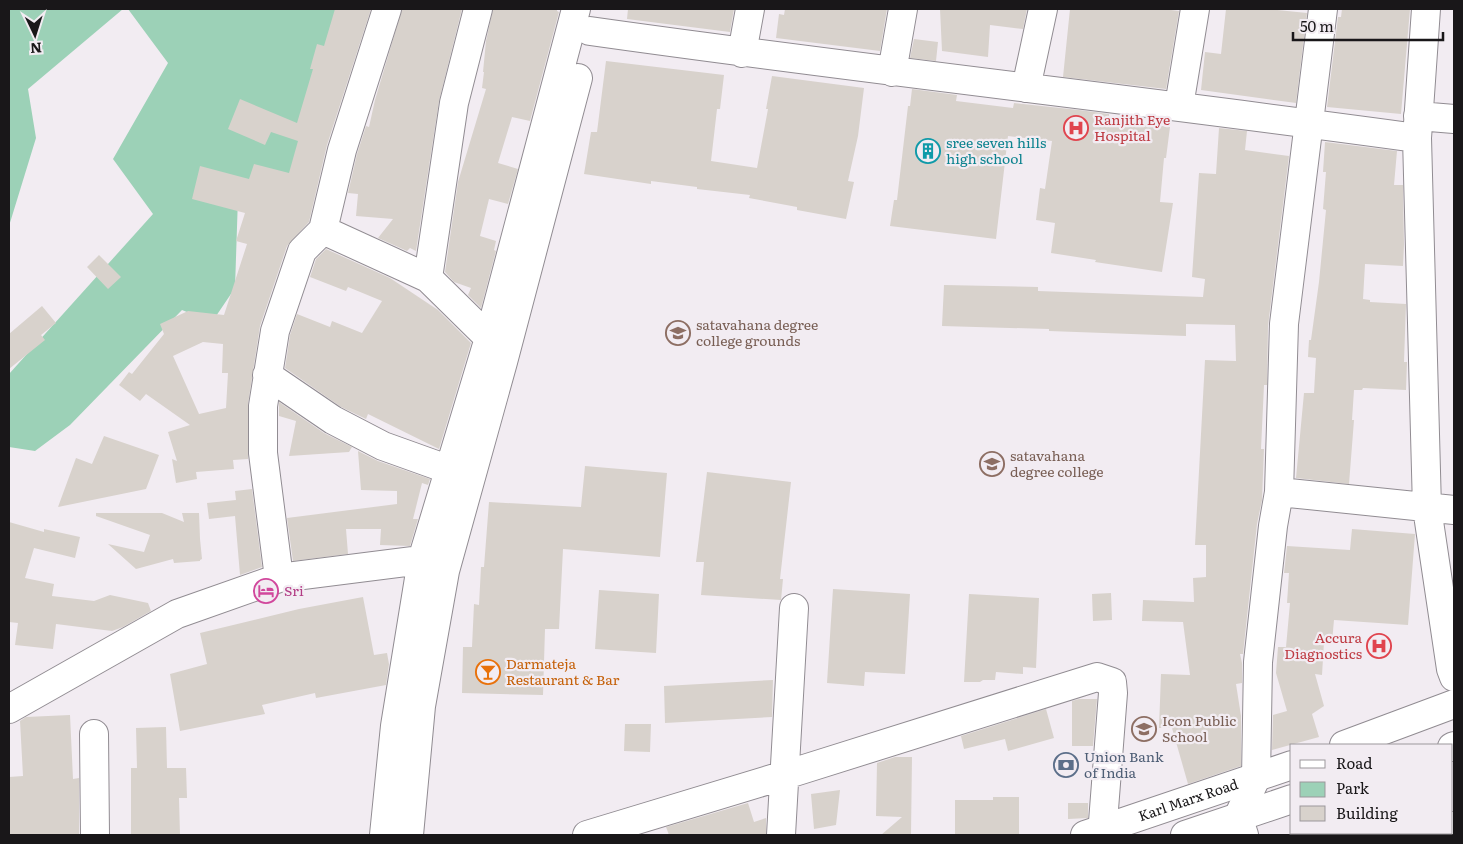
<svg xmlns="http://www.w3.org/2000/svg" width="1463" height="844" font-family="Literata,serif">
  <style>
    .green { fill: #9cd1b7 }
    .building { fill: #d8d2cc; fill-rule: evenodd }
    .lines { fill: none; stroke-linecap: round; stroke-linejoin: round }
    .minor-casing { stroke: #918c92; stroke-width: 30 }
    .major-casing { stroke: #918c92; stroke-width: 30 }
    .minor { stroke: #fff; stroke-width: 28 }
    .major { stroke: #fff; stroke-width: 28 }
    .labels { text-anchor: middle; stroke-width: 4.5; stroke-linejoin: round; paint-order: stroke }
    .health-label { font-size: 14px; fill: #be3a42; stroke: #f2ecf2; text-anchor: start }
    .culture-label { font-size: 14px; fill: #0d838f; stroke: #f2ecf2; text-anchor: start }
    .education-label { font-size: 14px; fill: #785e54; stroke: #f2ecf2; text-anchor: start }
    .hotel-label { font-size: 14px; fill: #b23c85; stroke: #f2ecf2; text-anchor: start }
    .food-label { font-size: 14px; fill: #c56008; stroke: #f2ecf2; text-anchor: start }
    .service-label { font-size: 14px; fill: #4e5e75; stroke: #f2ecf2; text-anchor: start }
    .street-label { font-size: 14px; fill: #191719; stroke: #f2ecf2 }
  </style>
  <rect width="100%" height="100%" fill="#f2ecf2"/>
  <path class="green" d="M9 9H123L28 89 36 138 9 226Z
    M128 9H345L346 45 303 167 238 197 235 288 212 322 182 310 70 425 35 451 9 447V374L153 214 113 159 168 63Z"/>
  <path class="building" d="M335 9H371L327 145 309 222 287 246 260 326 248 404V459L233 460 234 469 196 472 197 479 176 483 172 459 177 461 168 432 190 425 146 394 140 401 119 385 129 372 132 374 164 334 160 324 188 311 224 315 247 244 236 241 245 213 192 199 200 166 249 179 254 164 289 173 298 141 271 132 265 145 228 129 240 99 297 123 313 69H310L317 44 324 46ZM203 342 223 344 222 373H228L226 408 199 414 173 356Z
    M402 9H462L439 101 416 251 410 248 407 251 378 238 393 219 356 216 358 194 348 193 357 154 366 126 369 127 375 100Z
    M493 9H557V11L559 12 530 121 512 117 498 163 518 169 508 204 489 199 480 236 496 241 494 250 496 251 481 308 468 295 471 288 454 282 445 272 458 182 486 89 482 88 484 72H483L486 41Z
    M628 9H734L730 32 627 19Z
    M785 9H887L880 51 776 38 779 14 784 15Z
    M940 9H1027L1023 29 990 25 988 57 942 51Z
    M1070 9H1163L1179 11 1166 89 1063 77Z
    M1226 9H1268L1307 13 1296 103 1201 90 1205 52 1221 54Z
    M1342 9H1410L1401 114 1327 107 1338 17H1341Z
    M914 39 938 42 936 61 910 58Z
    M606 61 724 75 720 109H717L711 161 757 168 768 109H766L772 76 864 88 858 136 848 181 854 182 846 219 797 210V207L749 198 750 195 697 189V187L651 181V184L584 174 591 132H597Z
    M912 89 957 95 956 101 1013 108 1014 103 1079 110 1109 114V119L1170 127 1166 158H1164L1160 202 1173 203 1162 272 1095 262 1096 260 1051 253 1055 223 1036 220 1040 188 1045 189 1052 141 1008 136 996 239 890 226 894 200H897L908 106H910Z
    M1219 128 1247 131 1245 150 1289 156 1268 326 1267 385H1264L1261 449H1264L1262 500 1257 524 1243 654H1240L1242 663V683L1236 684 1241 716V766L1188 784 1172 728H1159L1161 674 1190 675 1183 622 1142 621 1143 600 1194 602 1193 578 1206 577V545H1195L1205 360 1236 361 1235 325 1186 324V336L1049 331V329L942 326 944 285 1038 287V291L1203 297 1205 279 1192 277 1199 173 1216 174Z
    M1325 142 1397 151 1394 185H1403L1404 245 1403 266 1365 264 1363 299 1370 300V302L1406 304 1404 362H1407L1406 390 1363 388 1362 390H1354L1352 420H1354L1349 484 1296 478 1304 393H1314L1316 358 1308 357 1309 340H1311L1319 282 1326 210 1323 209 1326 172H1323Z
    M326 249 390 278 438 310 471 343 439 449 368 414 366 419 341 407 285 368 290 335 297 314 330 327 332 321 362 333 382 301 348 287 346 291 310 277 316 259Z
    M99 255 121 277 108 289 87 267Z
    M42 306 56 323 41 335 45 340 9 369V334Z
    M279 402 324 433 352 447 349 452 289 456 296 421 279 416Z
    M104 436 159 455 146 489 58 507 76 458 92 464Z
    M358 451 378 461 430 479 428 485 422 483 413 519H418L410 546 380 545 381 529H346L348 554 293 561 287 518 397 504V491L361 490Z
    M585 466 667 473 660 557 563 549 559 629H545L543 695 462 693 463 647H472L474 604 479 605 481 567H484L489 502 581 507Z
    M707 472 791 482 780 579H783L781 600 701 595 704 562H696Z
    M252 489 262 567 240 575 235 516 209 519 207 503 236 500 235 491Z
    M96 513H162L184 522 182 513H199L200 539 202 559 200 560V561L174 563 173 559 136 569 108 544 144 552 150 535 96 516Z
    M9 522 44 532V529L80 537 75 558 34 548 25 578 54 584 52 596 94 601 110 595 148 603 151 611 123 627 112 631 56 624 53 649 15 645 18 623 9 622Z
    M1352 529 1415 534 1408 625 1334 620 1332 642H1324L1322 675 1315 674 1324 706 1312 714 1319 737 1272 750 1273 715 1287 711 1276 673 1278 647H1286L1290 603H1287L1289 573H1284L1287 546 1350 550Z
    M833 589 910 594 905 674 865 672 864 686 827 683Z
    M599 590 659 594 656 653 595 649Z
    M1111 593 1112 620 1093 621 1092 594Z
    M969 594 1039 598 1036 668 1023 667V674L996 672 995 680H983L980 682H964Z
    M363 597 374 655 387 653 389 664 386 685 316 698 315 693 262 705 265 714 180 731 170 674 207 664 200 633 299 609Z
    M773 680 772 717 665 723 664 686Z
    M1079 699H1097L1093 746H1072V701Z
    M1046 709 1054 738 1008 751 1005 739 964 749 961 736Z
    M70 715 73 779 79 778V835H9V777L23 776 20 721 26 717Z
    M625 724H651L650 752 624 751Z
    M166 727 167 768H186L187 798H179L180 835H131V768H137L136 728Z
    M895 757H912L911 835H881L902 817 876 816 877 763Z
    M840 790 836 825 814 829 811 794Z
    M993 797H1019V835H955V800H993Z
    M748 803 754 822 766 818V835H669L666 827Z
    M1068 803H1088V818L1068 819Z"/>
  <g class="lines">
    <defs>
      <path id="minor" d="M478 9 454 103 428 278 489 338
        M1426 9 1417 138 1427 508 1451 669 1454 677
        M590 31C865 70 1141 100 1417 138
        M742 53 750 9
        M892 72 903 9
        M1026 88 1043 9
        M1179 106 1195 9
        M1418 116 1454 119
        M323 230 428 278
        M267 375 333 420 383 446 450 470
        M1279 492 1454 510
        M279 578 263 453V406L275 331 302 251 323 230 342 150 387 9
        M9 709 177 614 279 578 437 558
        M94 734 95 835
        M1452 826V835
        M384 835 395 726 422 560 489 338 576 9
        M409 835 421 706 445 571 503 362 578 78
        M587 835 785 775 1097 677 1112 682 1113 693 1102 835
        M781 835 794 608
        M1244 835 1238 817 1256 778 1258 662 1273 526 1279 492 1284 324 1323 9"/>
      <g id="major">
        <path d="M1344 745 1454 704"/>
        <path d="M1452 747 1454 746"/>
        <path id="s1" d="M1085 835 1292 765"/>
        <path d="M1185 835 1292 799"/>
      </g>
    </defs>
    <use href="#minor" class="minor-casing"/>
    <use href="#major" class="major-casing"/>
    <use href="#minor" class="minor"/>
    <use href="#major" class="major"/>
  </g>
  <defs>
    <symbol id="hospital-ring" viewBox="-11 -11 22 22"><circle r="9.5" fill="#f2ecf2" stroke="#e0444e" stroke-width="1.5"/><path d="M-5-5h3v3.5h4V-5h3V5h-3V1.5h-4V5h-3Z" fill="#e0444e"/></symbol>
    <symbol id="building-ring" viewBox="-11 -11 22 22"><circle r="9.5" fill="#f2ecf2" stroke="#0f9aa8" stroke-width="1.5"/><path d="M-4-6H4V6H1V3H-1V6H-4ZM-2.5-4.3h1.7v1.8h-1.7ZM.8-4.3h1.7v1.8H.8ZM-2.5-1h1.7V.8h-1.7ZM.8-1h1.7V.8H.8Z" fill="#0f9aa8"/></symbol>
    <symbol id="university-ring" viewBox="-11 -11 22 22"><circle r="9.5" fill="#f2ecf2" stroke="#8d6e63" stroke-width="1.5"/><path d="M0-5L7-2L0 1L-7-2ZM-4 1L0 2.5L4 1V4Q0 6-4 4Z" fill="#8d6e63"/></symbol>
    <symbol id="hotel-ring" viewBox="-11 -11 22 22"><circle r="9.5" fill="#f2ecf2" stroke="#d1479c" stroke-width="1.5"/><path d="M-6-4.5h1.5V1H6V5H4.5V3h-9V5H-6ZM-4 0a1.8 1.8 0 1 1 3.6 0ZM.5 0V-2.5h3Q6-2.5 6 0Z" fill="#d1479c"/></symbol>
    <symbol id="bar-ring" viewBox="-11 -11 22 22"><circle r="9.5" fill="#f2ecf2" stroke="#e8710a" stroke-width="1.5"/><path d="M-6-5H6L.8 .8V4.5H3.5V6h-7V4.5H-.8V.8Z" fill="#e8710a"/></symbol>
    <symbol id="school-ring" viewBox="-11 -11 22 22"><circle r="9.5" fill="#f2ecf2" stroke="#8d6e63" stroke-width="1.5"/><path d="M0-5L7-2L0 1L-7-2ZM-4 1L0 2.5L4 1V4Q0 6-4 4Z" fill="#8d6e63"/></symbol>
    <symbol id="bank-ring" viewBox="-11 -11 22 22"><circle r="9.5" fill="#f2ecf2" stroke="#5c6f8a" stroke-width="1.5"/><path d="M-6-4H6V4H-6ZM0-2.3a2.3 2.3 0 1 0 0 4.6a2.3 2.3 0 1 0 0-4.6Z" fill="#5c6f8a"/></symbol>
  </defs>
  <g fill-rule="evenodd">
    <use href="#hospital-ring" x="1062" y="114" width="28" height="28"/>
    <use href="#building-ring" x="914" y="137" width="28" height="28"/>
    <use href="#university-ring" x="664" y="319" width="28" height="28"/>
    <use href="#university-ring" x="978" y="450" width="28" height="28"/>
    <use href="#hotel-ring" x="252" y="577" width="28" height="28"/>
    <use href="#hospital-ring" x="1365" y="632" width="28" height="28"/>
    <use href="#bar-ring" x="474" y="658" width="28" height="28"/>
    <use href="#school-ring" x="1130" y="715" width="28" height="28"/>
    <use href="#bank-ring" x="1052" y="751" width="28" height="28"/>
  </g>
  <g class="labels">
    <g class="health-label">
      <text x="1094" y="125">Ranjith Eye<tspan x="1094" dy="16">Hospital</tspan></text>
      <text x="1362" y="643" text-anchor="end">Accura<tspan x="1362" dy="16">Diagnostics</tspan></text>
    </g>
    <g class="culture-label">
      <text x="946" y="148">sree seven hills<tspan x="946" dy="16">high school</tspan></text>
    </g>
    <g class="education-label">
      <text x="696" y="330">satavahana degree<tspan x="696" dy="16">college grounds</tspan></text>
      <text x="1010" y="461">satavahana<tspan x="1010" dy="16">degree college</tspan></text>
      <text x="1162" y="726">Icon Public<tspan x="1162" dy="16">School</tspan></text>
    </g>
    <g class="hotel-label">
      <text x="284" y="596">Sri</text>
    </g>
    <g class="food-label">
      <text x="506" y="669">Darmateja<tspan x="506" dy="16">Restaurant &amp; Bar</tspan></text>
    </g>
    <g class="service-label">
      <text x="1084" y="762">Union Bank<tspan x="1084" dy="16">of India</tspan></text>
    </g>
    <g class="street-label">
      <text dy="5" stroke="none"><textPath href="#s1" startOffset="109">Karl Marx Road</textPath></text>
    </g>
  </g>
  <rect width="1463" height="844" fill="none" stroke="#191719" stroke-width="20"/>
  <rect x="1290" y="744" width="162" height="90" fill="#f2ecf2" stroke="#9b979b"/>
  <rect x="1300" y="760" width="25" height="8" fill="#ffffff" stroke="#9b979b"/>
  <text x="1336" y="769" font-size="15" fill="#191719">Road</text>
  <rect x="1300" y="782" width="25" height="15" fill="#9cd1b7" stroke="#9b979b"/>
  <text x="1336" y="794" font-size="15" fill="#191719">Park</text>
  <rect x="1300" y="806" width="25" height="15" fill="#d8d2cc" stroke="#9b979b"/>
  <text x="1336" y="819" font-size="15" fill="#191719">Building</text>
  <g transform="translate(35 35) rotate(176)" stroke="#f2ecf2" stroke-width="4" paint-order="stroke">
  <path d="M0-4L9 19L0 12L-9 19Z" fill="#191719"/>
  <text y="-8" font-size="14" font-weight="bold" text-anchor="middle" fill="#191719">N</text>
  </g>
  <path d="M1293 32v8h150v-8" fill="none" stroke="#191719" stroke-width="2.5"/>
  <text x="1300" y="32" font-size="15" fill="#191719" stroke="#f2ecf2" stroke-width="4" paint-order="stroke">50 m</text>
</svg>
